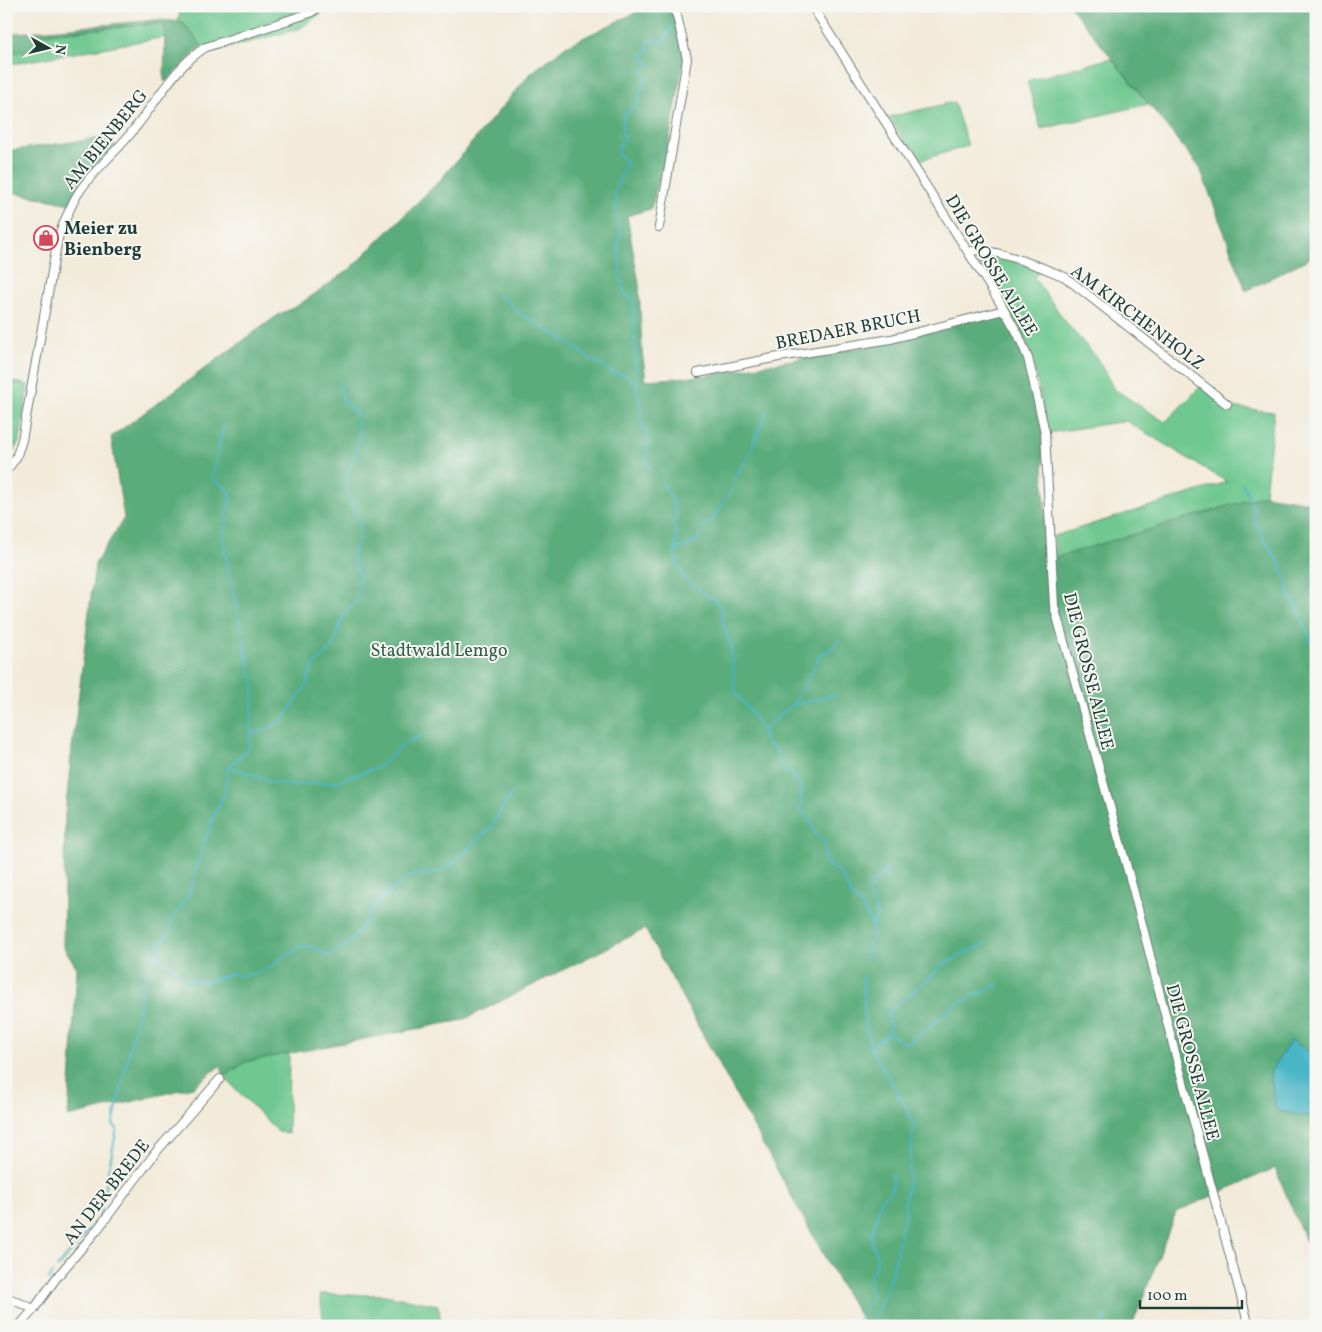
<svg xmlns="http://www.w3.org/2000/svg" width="1322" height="1332" font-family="Vollkorn,serif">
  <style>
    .green { fill: #6ec88f; stroke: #468262 }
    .forest { fill: #5aac7a; stroke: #3c7457 }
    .water { fill: #4ab6c6; stroke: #347a7d }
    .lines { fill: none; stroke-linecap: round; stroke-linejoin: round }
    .stream { stroke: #4ab6c6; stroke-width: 2 }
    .minor-casing { stroke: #697a6e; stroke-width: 10 }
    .minor { stroke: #fff; stroke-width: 8 }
    .labels { text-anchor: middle; stroke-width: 4; stroke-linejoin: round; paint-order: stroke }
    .street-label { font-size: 18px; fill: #1f3d34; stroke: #f6f6f2 }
    .poi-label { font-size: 18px; font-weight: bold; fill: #1f3d34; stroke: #f6f6f2; text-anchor: start }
    .park-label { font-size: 18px; fill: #33604b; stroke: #f6f6f2 }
  </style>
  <rect width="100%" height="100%" fill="#f6f6f2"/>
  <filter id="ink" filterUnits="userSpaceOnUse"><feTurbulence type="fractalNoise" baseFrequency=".02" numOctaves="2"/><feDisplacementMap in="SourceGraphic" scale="10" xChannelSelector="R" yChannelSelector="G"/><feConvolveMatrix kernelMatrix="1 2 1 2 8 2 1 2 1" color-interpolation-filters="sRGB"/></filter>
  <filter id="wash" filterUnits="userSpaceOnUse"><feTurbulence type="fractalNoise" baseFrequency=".0096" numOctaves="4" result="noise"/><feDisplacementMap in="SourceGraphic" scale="20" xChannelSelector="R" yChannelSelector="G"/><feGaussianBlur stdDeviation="1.12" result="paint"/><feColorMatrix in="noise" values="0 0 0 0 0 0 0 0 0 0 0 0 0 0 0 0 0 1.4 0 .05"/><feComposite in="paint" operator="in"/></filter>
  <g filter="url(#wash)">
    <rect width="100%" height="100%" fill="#f3ebda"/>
    <path class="green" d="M181 6H331L299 29 207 53 184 24 178 21Z
      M154 24 165 26V37L6 65V54L25 51 43 34Z
      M1111 58 1149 104 1041 129 1027 81Z
      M954 102 968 146 917 161 889 117Z
      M976 253 996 255 1041 269 1034 278 1069 326 1097 358 1114 389 1165 422 1201 386 1231 407 1274 412 1265 495 1055 558 1054 536 1227 482 1126 421 1048 433 1032 357 1021 333 974 256Z
      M6 380 28 385 20 440 6 465Z
      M289 1052 288 1134 278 1132 224 1077 245 1062Z
      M320 1294 385 1295 438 1305 442 1326H324Z"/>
    <path class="forest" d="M649 6H671L684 59 669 143 651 209 627 216 639 284 642 351 646 380 704 376 874 345 997 313 1006 318 1015 334 1026 359 1042 431 1047 560 1265 495 1316 503V1056L1291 1040 1270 1073 1276 1110 1304 1116 1316 1114V1266L1275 1168 1176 1212 1132 1326H866L839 1283 645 929 463 1020 245 1062 224 1077 221 1065 193 1087 68 1117 77 968 63 946 65 815 72 748 95 564 124 518 111 437 278 315 297 306 349 270 441 179 530 74 566 46Z
      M1070 6H1316V255L1246 291 1200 168Z
      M155 20C187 21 183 22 202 46L167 81H164L165 25 154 24 43 34 25 51 6 54V34Z
      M108 137 117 146 70 204 6 191V151Z"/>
    <path class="water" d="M1291 1040 1316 1056V1114L1304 1116 1276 1110 1270 1073Z"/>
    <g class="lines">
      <path class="stream" d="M498 294 521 314 574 346 590 359 614 373 625 375 637 383
        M650 469 646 458 649 444 646 433 640 421 642 408 637 389 633 298 626 296 621 279 618 240 622 236C618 228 618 220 615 212 618 202 613 196 616 189 618 179 625 173 627 163L618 153 620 144 626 139 622 133 624 114 637 106 639 94 646 80 643 72 648 63 642 54 648 50V41L664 42 672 26
        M1242 482 1253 506 1255 524 1262 532V538C1271 545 1273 557 1281 564L1280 566 1285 576 1290 597 1293 598 1316 654
        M662 483 666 487 672 499 676 517 675 528 677 535 675 556 682 576 687 580 690 585 714 599 721 609 723 625 731 643 735 692 756 719 764 733 766 744 776 749 781 769C805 783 801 784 801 810L810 821 815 834 825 841 824 861 842 875 850 894 864 909 872 926 873 935 864 961
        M675 550 697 541 703 527 714 519 716 512 731 493 737 474 752 449 758 429 764 422 766 411
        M794 704H798L835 695
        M763 730 793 704 806 685 814 667 821 653 832 649 838 640
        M251 733 267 730 285 717 306 686 314 664 328 653 335 641 343 615 357 600 360 577 353 560 354 549 359 538 360 524 347 490V476L359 443V428L356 414 343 400 339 382
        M230 768 249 773 273 783 291 785 335 782 379 767 405 743 421 736
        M872 926 877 916 873 901 868 896C871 880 880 881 887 869
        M153 955 159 950 161 942 168 934 174 916 183 905 191 889 198 861 216 811 225 793 228 768 249 748 254 687 227 564 223 538 231 493 212 478 224 425
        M153 955C164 957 167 962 175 970 194 988 212 982 233 973L238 976C251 974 262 973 273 965 282 959 280 955 293 953 303 938 315 949 327 955 354 948 365 919 381 898L387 895 408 877 421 874 435 873 448 868 491 827 512 792
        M863 977 865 1022 872 1051 893 1084 914 1123 907 1191C902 1204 909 1211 903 1222L892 1273 872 1326
        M888 1034 890 1024 887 1013 926 981 943 964 986 943
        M871 1046 888 1034C897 1035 898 1042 907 1044L957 1004 997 985
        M57 1268 99 1218 117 1128 113 1125 147 970
        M48 1281 52 1274
        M16 1320 20 1315
        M855 1326 871 1298 870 1275 874 1270 877 1260 876 1252 871 1240V1235L877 1217 881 1198 891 1192 893 1183 891 1174
        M1103 1326 1106 1317"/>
    </g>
  </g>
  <g filter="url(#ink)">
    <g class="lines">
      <defs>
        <path id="minor" d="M812 6 1001 304 1018 334 1028 358 1045 432 1054 606 1133 889 1173 1045 1249 1326
          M659 227 687 59 677 16 673 6
          M968 252C985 244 1047 269 1065 277L1227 404
          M698 373 773 358 891 339 1004 310
          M6 471 16 458 22 440 58 238C64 222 70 206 79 192 94 169 118 151 135 128 157 101 175 66 206 47L310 13 321 6
          M6 1297 34 1309
          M19 1326 34 1309 57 1277 97 1230 156 1152 220 1079"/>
      </defs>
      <use href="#minor" class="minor-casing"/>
      <use href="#minor" class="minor"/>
    </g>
  </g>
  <defs>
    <symbol id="shop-ring" viewBox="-11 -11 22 22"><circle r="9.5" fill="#f6f6f2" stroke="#d1495b" stroke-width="1.5"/><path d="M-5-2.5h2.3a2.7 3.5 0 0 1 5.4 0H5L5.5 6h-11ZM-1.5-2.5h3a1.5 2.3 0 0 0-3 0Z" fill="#d1495b"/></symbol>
  </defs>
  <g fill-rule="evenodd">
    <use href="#shop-ring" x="32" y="224" width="28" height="28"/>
  </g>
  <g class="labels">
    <g class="street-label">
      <text transform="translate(105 139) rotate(-51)" y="6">AM BIENBERG</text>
      <text transform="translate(992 265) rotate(59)" y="6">DIE GROSSE ALLEE</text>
      <text transform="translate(1138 317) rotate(37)" y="6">AM KIRCHENHOLZ</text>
      <text transform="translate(848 329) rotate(-11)" y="6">BREDAER BRUCH</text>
      <text transform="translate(1089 671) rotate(76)" y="6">DIE GROSSE ALLEE</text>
      <text transform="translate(1193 1062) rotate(75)" y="6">DIE GROSSE ALLEE</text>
      <text transform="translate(106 1192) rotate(-52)" y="6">AN DER BREDE</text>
    </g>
    <g class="poi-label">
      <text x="64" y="234">Meier zu<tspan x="64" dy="21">Bienberg</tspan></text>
    </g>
    <g class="park-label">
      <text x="439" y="656">Stadtwald Lemgo</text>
    </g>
  </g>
  <rect width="1322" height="1332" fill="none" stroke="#f6f6f2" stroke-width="25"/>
  <g transform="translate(48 48) rotate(98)" stroke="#f6f6f2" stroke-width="4" paint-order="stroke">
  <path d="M0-4L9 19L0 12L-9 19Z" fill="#1f3d34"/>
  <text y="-8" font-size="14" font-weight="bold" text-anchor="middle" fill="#1f3d34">N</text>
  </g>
  <path d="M1140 1300v8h102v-8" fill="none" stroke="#1f3d34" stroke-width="2.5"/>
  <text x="1147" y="1300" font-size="15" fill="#1f3d34" stroke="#f6f6f2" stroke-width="4" paint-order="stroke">100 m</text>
</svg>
